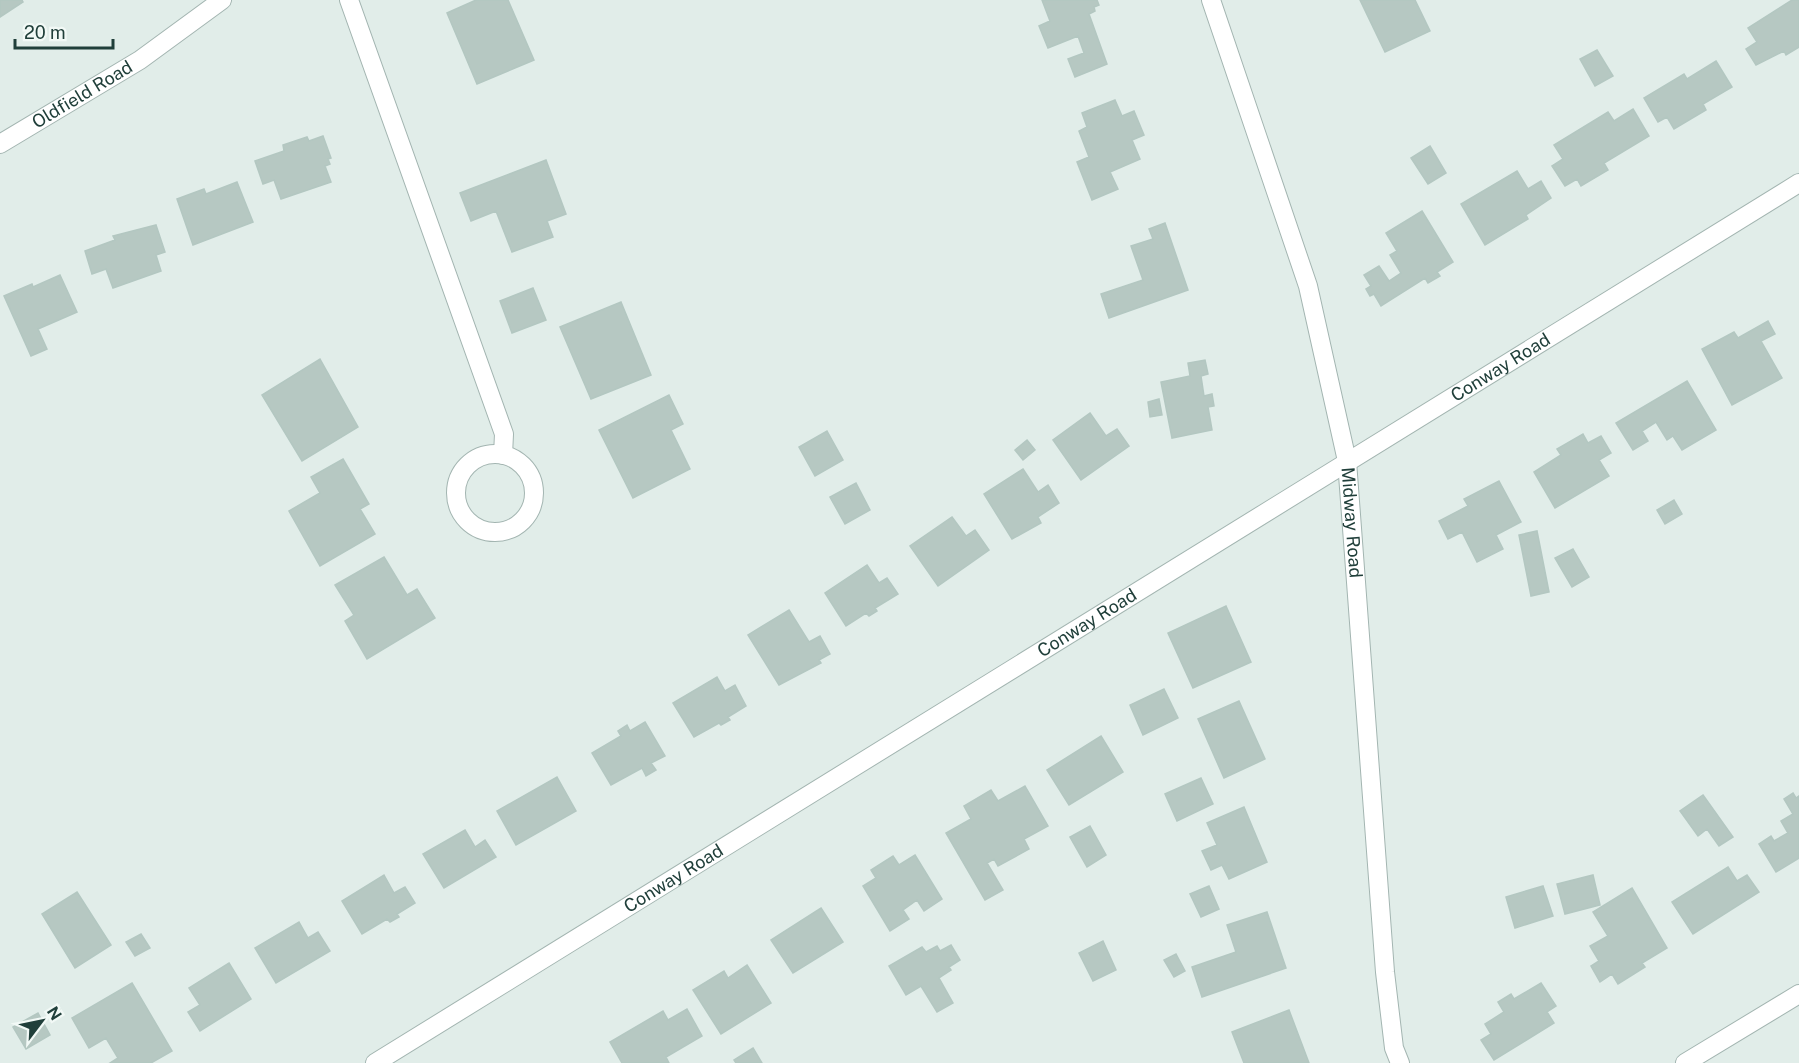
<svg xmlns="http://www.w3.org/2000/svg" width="1799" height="1063" font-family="'Public Sans',sans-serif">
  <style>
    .building { fill: #b6c8c2; stroke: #b3c7c1; stroke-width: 1.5 }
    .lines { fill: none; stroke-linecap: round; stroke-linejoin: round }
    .minor-casing { stroke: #a3b5b1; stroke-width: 20 }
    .minor { stroke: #fff; stroke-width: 18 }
    .labels { text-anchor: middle; stroke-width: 6; stroke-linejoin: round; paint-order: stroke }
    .street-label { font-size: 18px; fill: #203f3a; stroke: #f2f9f6 }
  </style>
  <rect width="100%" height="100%" fill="#e1ede9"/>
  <path class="building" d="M0 0H22L23 2 0 17Z
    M476 0H508L534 60 477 84 447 13Z
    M1042 0H1097L1099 5 1094 7 1095 11 1089 14 1107 64 1075 77 1068 59 1084 53 1078 36 1048 48 1039 26 1050 21Z
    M1360 0H1415L1430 31 1385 52Z
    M1792 0H1799V47L1786 55 1784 51 1756 65 1746 49 1757 42 1748 28Z
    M1597 50 1613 76 1595 86 1580 59Z
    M1716 61 1732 87 1703 104 1706 110 1674 129 1667 117 1658 122 1644 98 1684 74 1687 79Z
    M1115 100 1122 116 1134 111 1144 135 1132 140 1140 159 1110 172 1118 189 1092 200 1077 162 1089 157 1079 131 1087 127 1082 113Z
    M1633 109 1649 136 1604 163 1608 170 1581 186 1577 179 1565 186 1552 166 1563 159 1554 145 1608 112 1614 121Z
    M323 136 331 158 328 159 330 164 325 166 331 182 281 199 274 180 263 184 255 161 284 151 283 145 307 137 309 141Z
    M1430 146 1446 173 1428 184 1411 158Z
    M546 160 566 214 547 221 553 237 512 252 496 211 471 221 460 193Z
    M1517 171 1528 189 1541 181 1551 198 1526 215 1528 219 1485 245 1461 204Z
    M237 182 253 222 193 245 177 199 204 189 206 194Z
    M1422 211 1453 262 1437 272 1440 276 1428 283 1425 278 1381 306 1374 294 1370 296 1366 289 1371 286 1364 275 1379 266 1389 281 1401 273 1390 255 1397 251 1386 233Z
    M1165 223 1188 290 1109 318 1101 294 1143 280 1131 246 1153 239 1149 229Z
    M156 225 165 252 156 255 161 271 113 288 106 269 92 274 85 251 115 240 113 236Z
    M60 275 77 312 38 329 47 349 31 356 4 296 32 284 33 287Z
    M533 288 546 320 512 333 500 301Z
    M621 302 651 375 591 399 560 327Z
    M1768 321 1775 334 1761 341 1782 378 1732 405 1702 349 1734 332 1738 338Z
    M320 359 358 427 302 461 262 395Z
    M1205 360 1208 374 1201 376 1204 396 1212 394 1214 406 1208 407 1212 430 1172 438 1161 382 1190 376 1188 363Z
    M1687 381 1716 430 1682 450 1673 436 1667 440 1656 422 1642 431 1648 441 1633 450 1616 423Z
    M669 395 683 424 671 430 690 469 633 498 599 430Z
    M1159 399 1162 415 1150 417 1148 402Z
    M1090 413 1106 436 1117 429 1129 446 1081 480 1053 440Z
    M827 431 843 460 815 476 799 447Z
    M1583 434 1588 443 1601 436 1611 453 1599 460 1609 476 1555 508 1534 472 1561 455 1557 449Z
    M1027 440 1035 450 1023 460 1015 450Z
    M343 459 369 504 360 509 375 534 320 566 289 511 320 493 311 477Z
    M1023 469 1038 492 1048 485 1059 503 1038 517 1041 523 1012 539 984 494Z
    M1499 481 1521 522 1496 535 1503 549 1477 562 1462 532 1448 539 1439 521 1468 506 1464 499Z
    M856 483 870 510 845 524 830 497Z
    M1674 500 1682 514 1665 524 1657 510Z
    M952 517 966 536 975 530 989 550 938 586 910 546Z
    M1537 531 1549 592 1531 596 1519 535Z
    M1573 549 1589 577 1572 587 1555 558Z
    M384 557 407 595 417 589 435 618 367 659 345 621 354 615 335 585Z
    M867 565 879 583 887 578 898 594 875 608 877 611 869 616 866 613 846 626 825 593Z
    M1226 606 1251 662 1193 688 1168 633Z
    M789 610 809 642 820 636 830 654 819 660 821 663 779 685 748 635Z
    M717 677 725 691 735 685 746 706 728 717 730 720 721 725 719 723 694 737 673 703Z
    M1164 689 1178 718 1143 735 1130 705Z
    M1239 701 1265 759 1224 778 1198 719Z
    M645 722 665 756 651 763 656 770 646 776 642 768 611 785 592 753 621 736 618 731 627 725 630 731Z
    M1101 736 1123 772 1069 805 1047 770Z
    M557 777 576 811 516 845 497 811Z
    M1201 778 1213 804 1177 821 1165 794Z
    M1025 786 1048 826 1024 839 1029 849 998 866 994 859 987 863 1003 890 985 900 946 833 971 819 964 806 991 790 998 801Z
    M1793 793 1796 798 1799 796V858L1776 872 1759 844 1771 836 1774 841 1788 833 1781 821 1793 814 1784 799Z
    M1703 795 1733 837 1719 846 1707 829 1698 836 1680 811Z
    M1244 807 1267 862 1229 879 1222 865 1211 870 1202 851 1217 845 1207 823Z
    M1090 826 1106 855 1087 867 1070 837Z
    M465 830 475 847 485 840 496 857 444 888 423 854Z
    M915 855 942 899 924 911 917 900 903 910 909 919 890 931 863 886 876 878 871 870 893 856 899 865Z
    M1728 867 1737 881 1747 875 1759 892 1693 934 1672 902Z
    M384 875 394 893 405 887 415 903 397 914 399 917 390 922 387 919 362 934 342 901Z
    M1593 875 1600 905 1565 914 1557 884Z
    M1209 886 1219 909 1201 917 1190 894Z
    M1543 886 1553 916 1515 928 1506 897Z
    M1632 888 1667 948 1642 963 1645 967 1618 984 1612 974 1600 982 1591 966 1599 961 1590 946 1608 936 1593 912Z
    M77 892 111 945 75 968 42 914Z
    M821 908 843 942 793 973 771 940Z
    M1267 912 1286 968 1202 997 1192 967 1236 952 1227 925Z
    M299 922 308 938 318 932 330 951 276 983 255 948Z
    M141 934 150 948 135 956 126 942Z
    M1103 941 1116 970 1093 981 1079 953Z
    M951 945 960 960 949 967 951 970 939 978 953 1003 937 1012 921 986 906 995 889 966 922 947 926 952 937 946 940 951Z
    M1176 954 1185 971 1174 977 1164 960Z
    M229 963 251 999 200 1031 188 1012 200 1005 189 988Z
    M747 965 771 1003 721 1034 693 990 724 971 728 978Z
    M132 983 172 1051 151 1063H110L118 1058 106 1038 89 1048 72 1018Z
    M1541 983 1556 1006 1547 1012 1554 1023 1494 1060 1481 1040 1491 1034 1485 1024 1504 1012 1498 1002 1511 994 1514 999Z
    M687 1009 702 1036 666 1057 669 1063H622L610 1042 663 1011 668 1020Z
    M1289 1010 1309 1063H1244L1232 1032Z
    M38 1013 50 1035 26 1049 13 1027Z
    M753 1048 762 1063H736L734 1060Z"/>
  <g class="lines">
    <defs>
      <g id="minor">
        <path d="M349 0 504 434 503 455"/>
        <path id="s1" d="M1211 0 1308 286 1347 461 1385 972 1394 1048 1400 1063"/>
        <path id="s2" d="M0 144 140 60 222 0"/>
        <circle cx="495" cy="493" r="39"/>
        <path id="s3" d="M375 1063 1799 183"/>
        <path d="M1685 1063 1799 994"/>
      </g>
    </defs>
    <use href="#minor" class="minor-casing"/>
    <use href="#minor" class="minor"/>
  </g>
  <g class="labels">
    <g class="street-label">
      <text dy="6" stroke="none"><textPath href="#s2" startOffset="96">Oldfield Road</textPath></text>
      <text dy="6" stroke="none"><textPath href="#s3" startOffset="1323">Conway Road</textPath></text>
      <text dy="6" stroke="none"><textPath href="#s1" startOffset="543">Midway Road</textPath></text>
      <text dy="6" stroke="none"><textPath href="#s3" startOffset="837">Conway Road</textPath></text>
      <text dy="6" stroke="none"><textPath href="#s3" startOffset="351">Conway Road</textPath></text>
    </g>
  </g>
  <g transform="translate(42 1021) rotate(58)" stroke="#f2f9f6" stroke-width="4.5" paint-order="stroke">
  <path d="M0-4.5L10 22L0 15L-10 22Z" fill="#203f3a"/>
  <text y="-9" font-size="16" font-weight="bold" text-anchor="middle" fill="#203f3a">N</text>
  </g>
  <path d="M15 39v9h98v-9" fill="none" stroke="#203f3a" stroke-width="3"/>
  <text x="24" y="39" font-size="18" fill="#203f3a" stroke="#f2f9f6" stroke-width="4.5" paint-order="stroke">20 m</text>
</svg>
